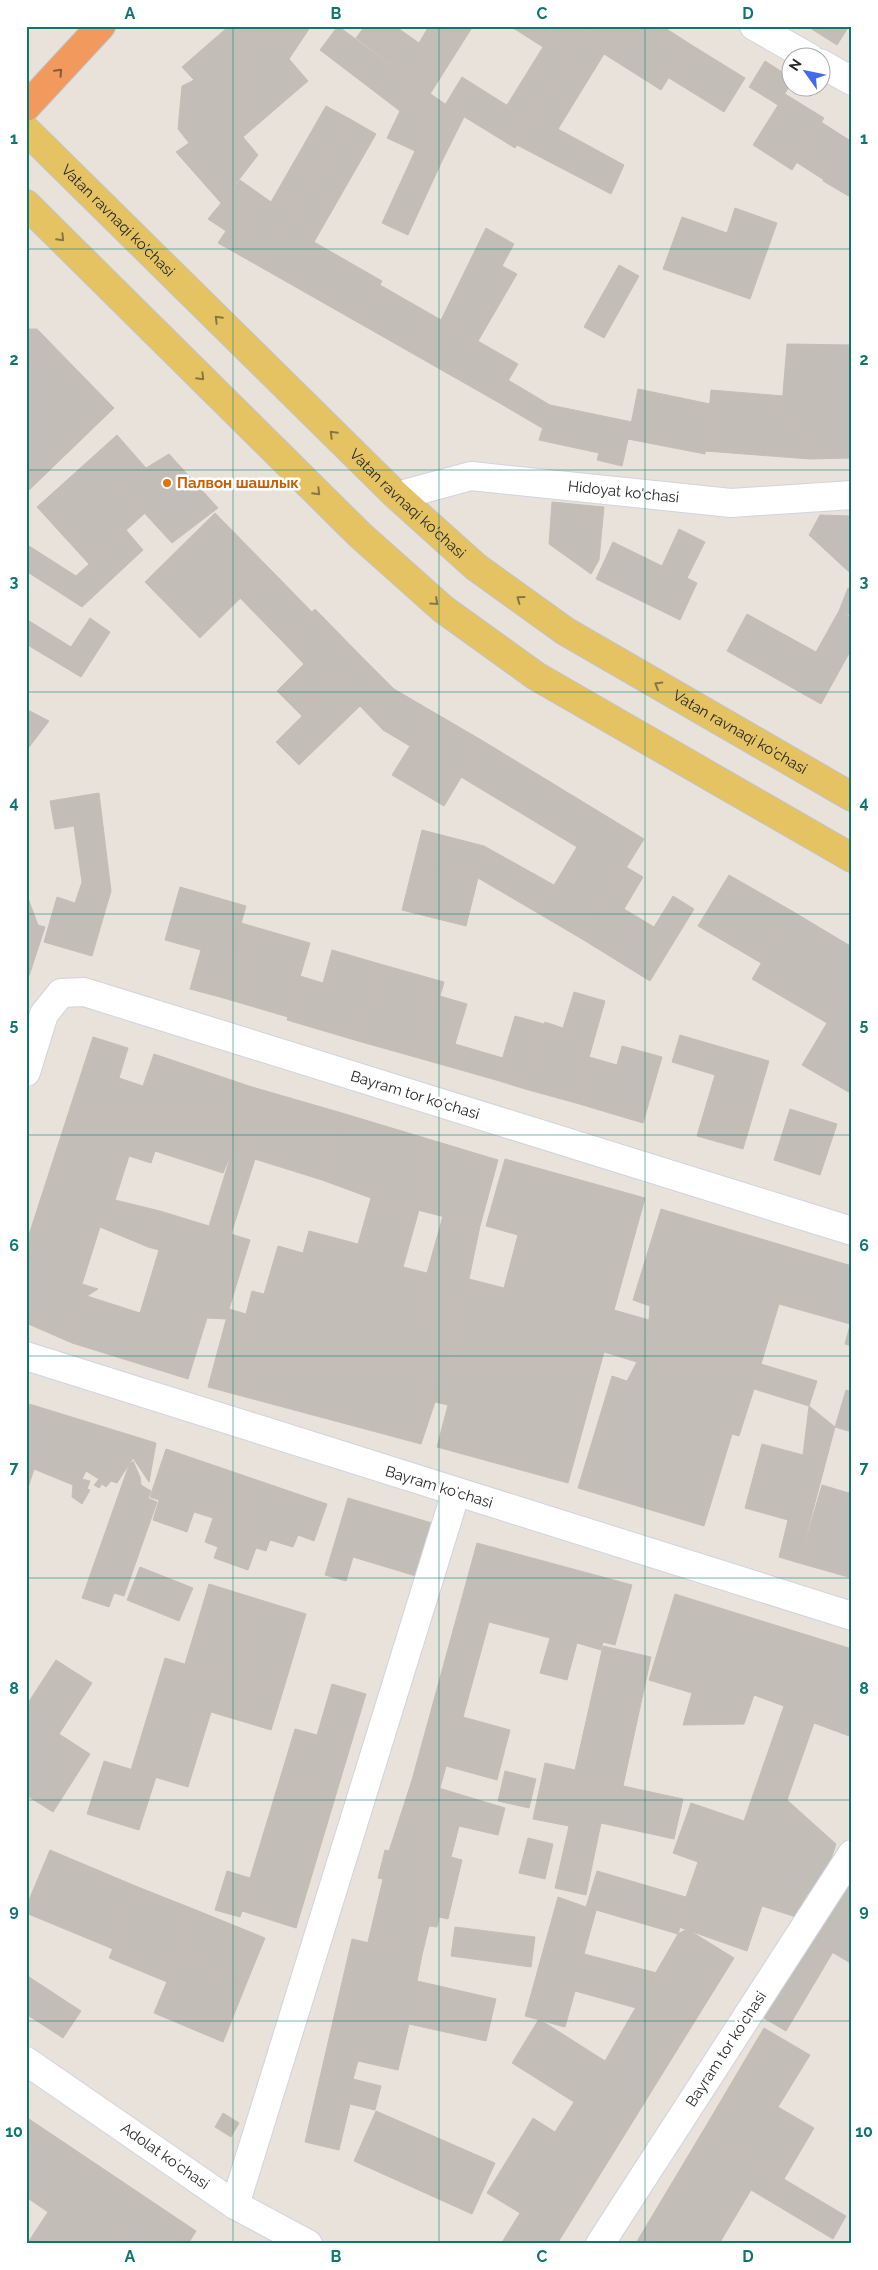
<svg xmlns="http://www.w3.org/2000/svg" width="878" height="2270" font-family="Raleway,sans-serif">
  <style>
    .building { fill: #c2bdb6; stroke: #c4beb4 }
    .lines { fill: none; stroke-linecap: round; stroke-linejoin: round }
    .minor-casing { stroke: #d0d3e0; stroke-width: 30 }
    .major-casing { stroke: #c3c3c3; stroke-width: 30 }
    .highway-casing { stroke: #c3c3c3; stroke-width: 30 }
    .minor { stroke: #fff; stroke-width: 28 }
    .major { stroke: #e5c363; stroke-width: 28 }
    .highway { stroke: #f2995d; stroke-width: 28 }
    .oneway { stroke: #835b40 }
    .oneway2 { stroke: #867646 }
    .grid { fill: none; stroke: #0f766e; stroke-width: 1; stroke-opacity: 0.55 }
    .food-dot { fill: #e8710a; stroke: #fff; stroke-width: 2 }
    .labels { text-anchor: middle; stroke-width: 5; stroke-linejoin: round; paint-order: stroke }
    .street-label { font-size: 15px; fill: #282828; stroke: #fff }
    .food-label { font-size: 15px; font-weight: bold; fill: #c56008; stroke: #fff; text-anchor: start }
    .neatline { fill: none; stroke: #0f766e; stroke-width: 2 }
    .grid-label { font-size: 16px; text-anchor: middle; font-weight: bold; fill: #0f766e }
  </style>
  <rect width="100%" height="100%" fill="#e9e2da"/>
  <path class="building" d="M229 26H311L289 59 308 81 243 137 258 155 221 203 176 152 189 143 178 129 182 86 194 80 182 67Z
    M338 26 419 86 400 111 320 50Z
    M365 26H395L419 43 429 26H473L430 94 356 38Z
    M510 26H584L588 29 532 121 507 105 543 47Z
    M590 26H662L690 44 661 90 604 54 558 129 624 165 611 194 517 145Z
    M807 26H849L837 45Z
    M690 44 745 78 724 112 669 78Z
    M765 61 790 77V85L778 105 749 87Z
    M462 77 532 121 515 148 445 105Z
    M419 86 464 117 441 163 387 138 400 111Z
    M785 94 824 118 792 170 753 145Z
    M326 106 350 119 264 269 218 243 226 231 208 219 240 180 271 202Z
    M350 119 376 134 314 242 382 281 359 323 264 269Z
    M821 122 849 140 824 180 796 162Z
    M849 140 852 142V198L823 181Z
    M415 151 441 163 408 235 382 223Z
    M735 208 777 223 750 299 663 269 682 217 727 233Z
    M486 228 514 244 502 266 517 274 478 341 441 320Z
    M619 265 639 276 604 338 584 327Z
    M380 285 518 364 496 401 359 323Z
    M26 329H37L114 408 26 493Z
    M787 344 852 345V458L810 459 812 433 780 430Z
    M508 380 550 405 542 428 496 401Z
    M638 389 710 404 705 454 628 439Z
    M711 390 783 396 780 430 812 433 810 459 705 451Z
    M550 405 632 422 622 466 597 460 599 453 539 440Z
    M117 435 146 468 122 489 145 513 89 564 37 507Z
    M169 454 218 508 172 543 122 489 146 468Z
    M552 502 604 507 599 560 591 574 549 544Z
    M215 513 270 569 200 638 145 582Z
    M820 515 852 516V572H849L809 535Z
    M679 529 705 542 687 578 697 583 680 620 596 579 613 542 662 566Z
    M126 530 143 550 82 607 26 571V544L76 576Z
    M270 569 312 612 282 641 240 598Z
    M848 588 852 589V616L839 611Z
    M315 609 362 657 302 716 277 691 304 664 282 641Z
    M839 611 852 618V648L821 704 727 651 747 614 816 652Z
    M90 618 110 632 81 677 26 644V619L71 647Z
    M362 657 394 689 483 741 444 806 392 775 410 746 383 730 360 706 299 765 276 742Z
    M26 709 49 721 26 751Z
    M483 741 644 839 582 939 478 878 414 862 422 830 484 846 554 885 577 847 461 777Z
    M99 793 111 891 92 956 44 942 57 897 75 903 82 882 74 826 55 829 50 801Z
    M414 862 478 878 466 926 402 910Z
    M626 867 643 877 624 909 654 927 673 896 694 909 650 981 582 939Z
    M729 875 792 911 761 963 698 926Z
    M180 887 246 906 220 997 190 989 201 950 165 940Z
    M26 893 38 925 45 927 26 985Z
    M792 911 852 947V981L827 1023 752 979Z
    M241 923 310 943 288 1017 220 997Z
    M332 950 380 964 358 1041 287 1020 300 976 323 983Z
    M380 964 444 982 422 1059 358 1041Z
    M852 981 851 1043 852 1094 802 1065Z
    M574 992 605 1001 576 1103 525 1089 545 1022 563 1028Z
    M440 996 467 1004 455 1044 503 1058 496 1080 422 1059Z
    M515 1016 544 1024 525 1089 496 1080Z
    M680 1035 769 1061 743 1149 697 1136 715 1075 672 1062Z
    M93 1037 128 1048 119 1078 143 1086 154 1054 252 1087 232 1152 223 1173 155 1151 151 1163 129 1156 115 1200 160 1211 148 1247 100 1227 82 1284 98 1289 87 1296 72 1343 26 1323V1244Z
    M622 1046 662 1057 643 1123 576 1103 589 1057 617 1065Z
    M252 1087 342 1113 322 1180 232 1152Z
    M790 1109 837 1124 820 1175 774 1160Z
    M342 1113 498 1160 480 1226 371 1198 322 1180Z
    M232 1152 255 1159 231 1234 250 1240 226 1319 207 1318 188 1379 72 1343 87 1296 140 1313 159 1250 148 1247 160 1211 209 1226Z
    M505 1159 645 1198 614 1310 649 1320 637 1362 604 1352 568 1483 437 1447 448 1405 435 1402 469 1279 504 1288 518 1235 486 1226Z
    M371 1198 419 1210 403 1267 427 1273 443 1216 480 1226 469 1279 435 1402 421 1444 208 1387 229 1309 246 1314 252 1291 264 1294 278 1246 303 1253 309 1231 358 1244Z
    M661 1209 852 1266V1318L850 1324 779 1304 761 1364 817 1381 809 1406 754 1389 739 1436 732 1434 704 1526 578 1488 612 1376 627 1381 637 1362 649 1320 650 1306 633 1300Z
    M852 1318V1346L845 1344Z
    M846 1390 852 1392V1432L835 1427Z
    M26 1403 156 1443 149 1482 133 1458 117 1483 111 1481 106 1487 102 1484 99 1488 94 1485 99 1479 86 1471 82 1479 90 1481 87 1489 90 1490 82 1504 72 1497 73 1485 34 1469 26 1494Z
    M809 1406 835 1427 799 1563 779 1557 788 1520 745 1508 762 1444 803 1455Z
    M166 1449 327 1504 314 1541 298 1535 293 1547 270 1540 266 1551 256 1548 248 1570 214 1558 218 1547 205 1542 213 1518 194 1512 187 1532 153 1520 159 1500 150 1497Z
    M133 1461 140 1477 141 1485 151 1491 148 1498 157 1502 124 1596 114 1593 109 1607 82 1598 129 1465Z
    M822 1485 852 1494V1578L799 1563Z
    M348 1498 432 1523 416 1576 353 1557 346 1581 325 1575Z
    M477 1543 632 1585 615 1645 603 1642 601 1650 577 1643 567 1680 540 1673 550 1638 489 1622 463 1717 510 1730 497 1780 446 1766 440 1788 412 1780Z
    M140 1567 193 1588 179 1621 127 1600Z
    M209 1584 306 1614 282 1694 185 1664Z
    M675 1594 852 1649V1737L814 1723 787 1800 836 1844 818 1898 807 1894 799 1918 762 1906 747 1951 676 1926 698 1862 673 1853 691 1803 744 1821 784 1706 754 1695 744 1724 683 1725 692 1693 649 1680Z
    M603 1646 651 1657 623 1786 683 1799 674 1839 601 1823 586 1895 555 1888 569 1826 533 1819 545 1763 575 1770Z
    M165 1658 282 1694 271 1730 211 1712 188 1787 131 1770Z
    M56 1660 92 1683 59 1734 90 1754 53 1812 26 1795V1706Z
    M332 1684 366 1694 296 1928 242 1911 240 1917 215 1910 227 1871 250 1878 295 1729 317 1735Z
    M104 1761 156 1777 139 1830 87 1814Z
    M505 1771 536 1779 529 1808 498 1801Z
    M412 1780 505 1808 498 1835 459 1826 451 1857 462 1860 448 1919 439 1917 437 1927 429 1926 422 1955 368 1942 383 1879 378 1878 385 1850 389 1851Z
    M528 1838 553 1844 545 1879 519 1873Z
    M50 1850 138 1887 113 1949 26 1913V1907Z
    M597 1871 689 1898 678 1934 586 1907Z
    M852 1874V1964L812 1940Z
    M138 1887 196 1910 167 1982 109 1958Z
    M558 1897 586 1907H597L584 1954 657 1973 647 2011 575 1991 565 2027 525 2016Z
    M196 1910 265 1938 247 1982 178 1955Z
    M455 1927 535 1937 531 1967 451 1956Z
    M687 1929 734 1958 557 2244H501L520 2213 487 2193 533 2118 555 2132 574 2102 512 2063 539 2019 605 2061 678 1934Z
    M805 1936 833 1952 786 2031 757 2014Z
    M352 1939 422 1955 417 1981 496 1999 486 2041 409 2024 398 2070 358 2061 353 2079 381 2086 375 2110 350 2104 339 2150 305 2142Z
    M178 1955 247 1982 223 2042 154 2013Z
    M26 1975 81 2011 63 2038 26 2014Z
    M764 2028 810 2055 778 2107 814 2128 784 2179 703 2131Z
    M376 2111 495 2163 472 2214 354 2161Z
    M223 2113 239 2123 231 2137 215 2127Z
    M26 2117 196 2231 188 2244H27L48 2212 26 2197Z
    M703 2131 846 2216 833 2239 751 2190 719 2244H650L639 2238Z
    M639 2238 650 2244H636Z"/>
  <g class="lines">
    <defs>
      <g id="minor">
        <path d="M754 26 810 58"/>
        <path d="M820 63 852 81"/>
        <path id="s1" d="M397 496 471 476 731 503 852 495"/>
        <path d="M26 1072 44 1014 61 993 84 992 852 1231"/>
        <path d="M26 1356 852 1616"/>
        <path d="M26 2061 235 2205 308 2244"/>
        <path d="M235 2205 456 1492"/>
        <path d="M600 2244 852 1854"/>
      </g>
      <g id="major">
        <path id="s2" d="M26 130 397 496 476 567 565 631 852 797"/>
        <path d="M26 204 360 535 443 609 536 676 852 858"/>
      </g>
      <path id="highway" d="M26 107 101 26"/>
    </defs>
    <use href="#minor" class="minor-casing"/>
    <use href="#major" class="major-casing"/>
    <use href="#highway" class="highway-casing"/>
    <use href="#minor" class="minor"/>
    <use href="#major" class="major"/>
    <use href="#highway" class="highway"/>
  </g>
  <defs><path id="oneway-chevron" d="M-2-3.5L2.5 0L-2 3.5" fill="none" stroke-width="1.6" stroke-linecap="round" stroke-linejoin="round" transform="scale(1.25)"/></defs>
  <use class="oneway" href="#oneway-chevron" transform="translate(59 72) rotate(-47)"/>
  <g class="oneway2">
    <use href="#oneway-chevron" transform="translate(61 238) rotate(45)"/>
    <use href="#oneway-chevron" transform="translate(218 319) rotate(-135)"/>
    <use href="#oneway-chevron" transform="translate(201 377) rotate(45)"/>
    <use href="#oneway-chevron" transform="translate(333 434) rotate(-135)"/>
    <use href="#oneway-chevron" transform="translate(317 492) rotate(45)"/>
    <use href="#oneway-chevron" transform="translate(520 599) rotate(-144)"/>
    <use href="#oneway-chevron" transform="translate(435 602) rotate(42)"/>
    <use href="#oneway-chevron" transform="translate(658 685) rotate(-150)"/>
  </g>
  <path class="grid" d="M233 26V2244M439 26V2244M645 26V2244M26 249H852M26 470H852M26 692H852M26 914H852M26 1135H852M26 1356H852M26 1578H852M26 1800H852M26 2021H852"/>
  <circle class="food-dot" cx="167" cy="483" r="5"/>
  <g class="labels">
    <g class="street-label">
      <text dy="5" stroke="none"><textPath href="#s2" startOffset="129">Vatan ravnaqi ko'chasi</textPath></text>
      <text dy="5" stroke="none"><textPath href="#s1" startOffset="230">Hidoyat ko'chasi</textPath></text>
      <text dy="5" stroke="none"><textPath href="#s2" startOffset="534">Vatan ravnaqi ko'chasi</textPath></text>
      <text dy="5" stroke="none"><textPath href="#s2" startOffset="939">Vatan ravnaqi ko'chasi</textPath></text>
      <text transform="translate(415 1095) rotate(17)" y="5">Bayram tor koʻchasi</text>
      <text transform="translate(439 1487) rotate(17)" y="5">Bayram koʻchasi</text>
      <text transform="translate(726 2049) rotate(-57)" y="5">Bayram tor koʻchasi</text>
      <text transform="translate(165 2156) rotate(35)" y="5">Adolat koʻchasi</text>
    </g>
    <g class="food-label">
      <text x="177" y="488">Палвон шашлык</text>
    </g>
  </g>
  <rect width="878" height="2270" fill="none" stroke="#ffffff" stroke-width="55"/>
  <g transform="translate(806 72) rotate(303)"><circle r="24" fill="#ffffff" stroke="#a9a9a9"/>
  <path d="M0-4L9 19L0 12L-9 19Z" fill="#4568ec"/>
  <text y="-8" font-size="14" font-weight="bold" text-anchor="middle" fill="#282828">N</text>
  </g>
  <rect x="28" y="28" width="822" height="2214" class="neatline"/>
  <g class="grid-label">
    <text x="130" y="19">A</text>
    <text x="336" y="19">B</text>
    <text x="542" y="19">C</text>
    <text x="748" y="19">D</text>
    <text x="14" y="144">1</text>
    <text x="864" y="144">1</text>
    <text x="14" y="365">2</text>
    <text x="864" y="365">2</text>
    <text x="14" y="587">3</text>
    <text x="864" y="587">3</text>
    <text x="14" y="808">4</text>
    <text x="864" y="808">4</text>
    <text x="14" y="1030">5</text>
    <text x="864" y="1030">5</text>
    <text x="14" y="1251">6</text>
    <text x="864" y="1251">6</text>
    <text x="14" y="1473">7</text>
    <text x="864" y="1473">7</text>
    <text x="14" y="1694">8</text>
    <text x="864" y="1694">8</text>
    <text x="14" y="1916">9</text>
    <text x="864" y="1916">9</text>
    <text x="14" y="2137">10</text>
    <text x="864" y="2137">10</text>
    <text x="130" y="2262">A</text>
    <text x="336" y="2262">B</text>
    <text x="542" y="2262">C</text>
    <text x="748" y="2262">D</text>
  </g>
</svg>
